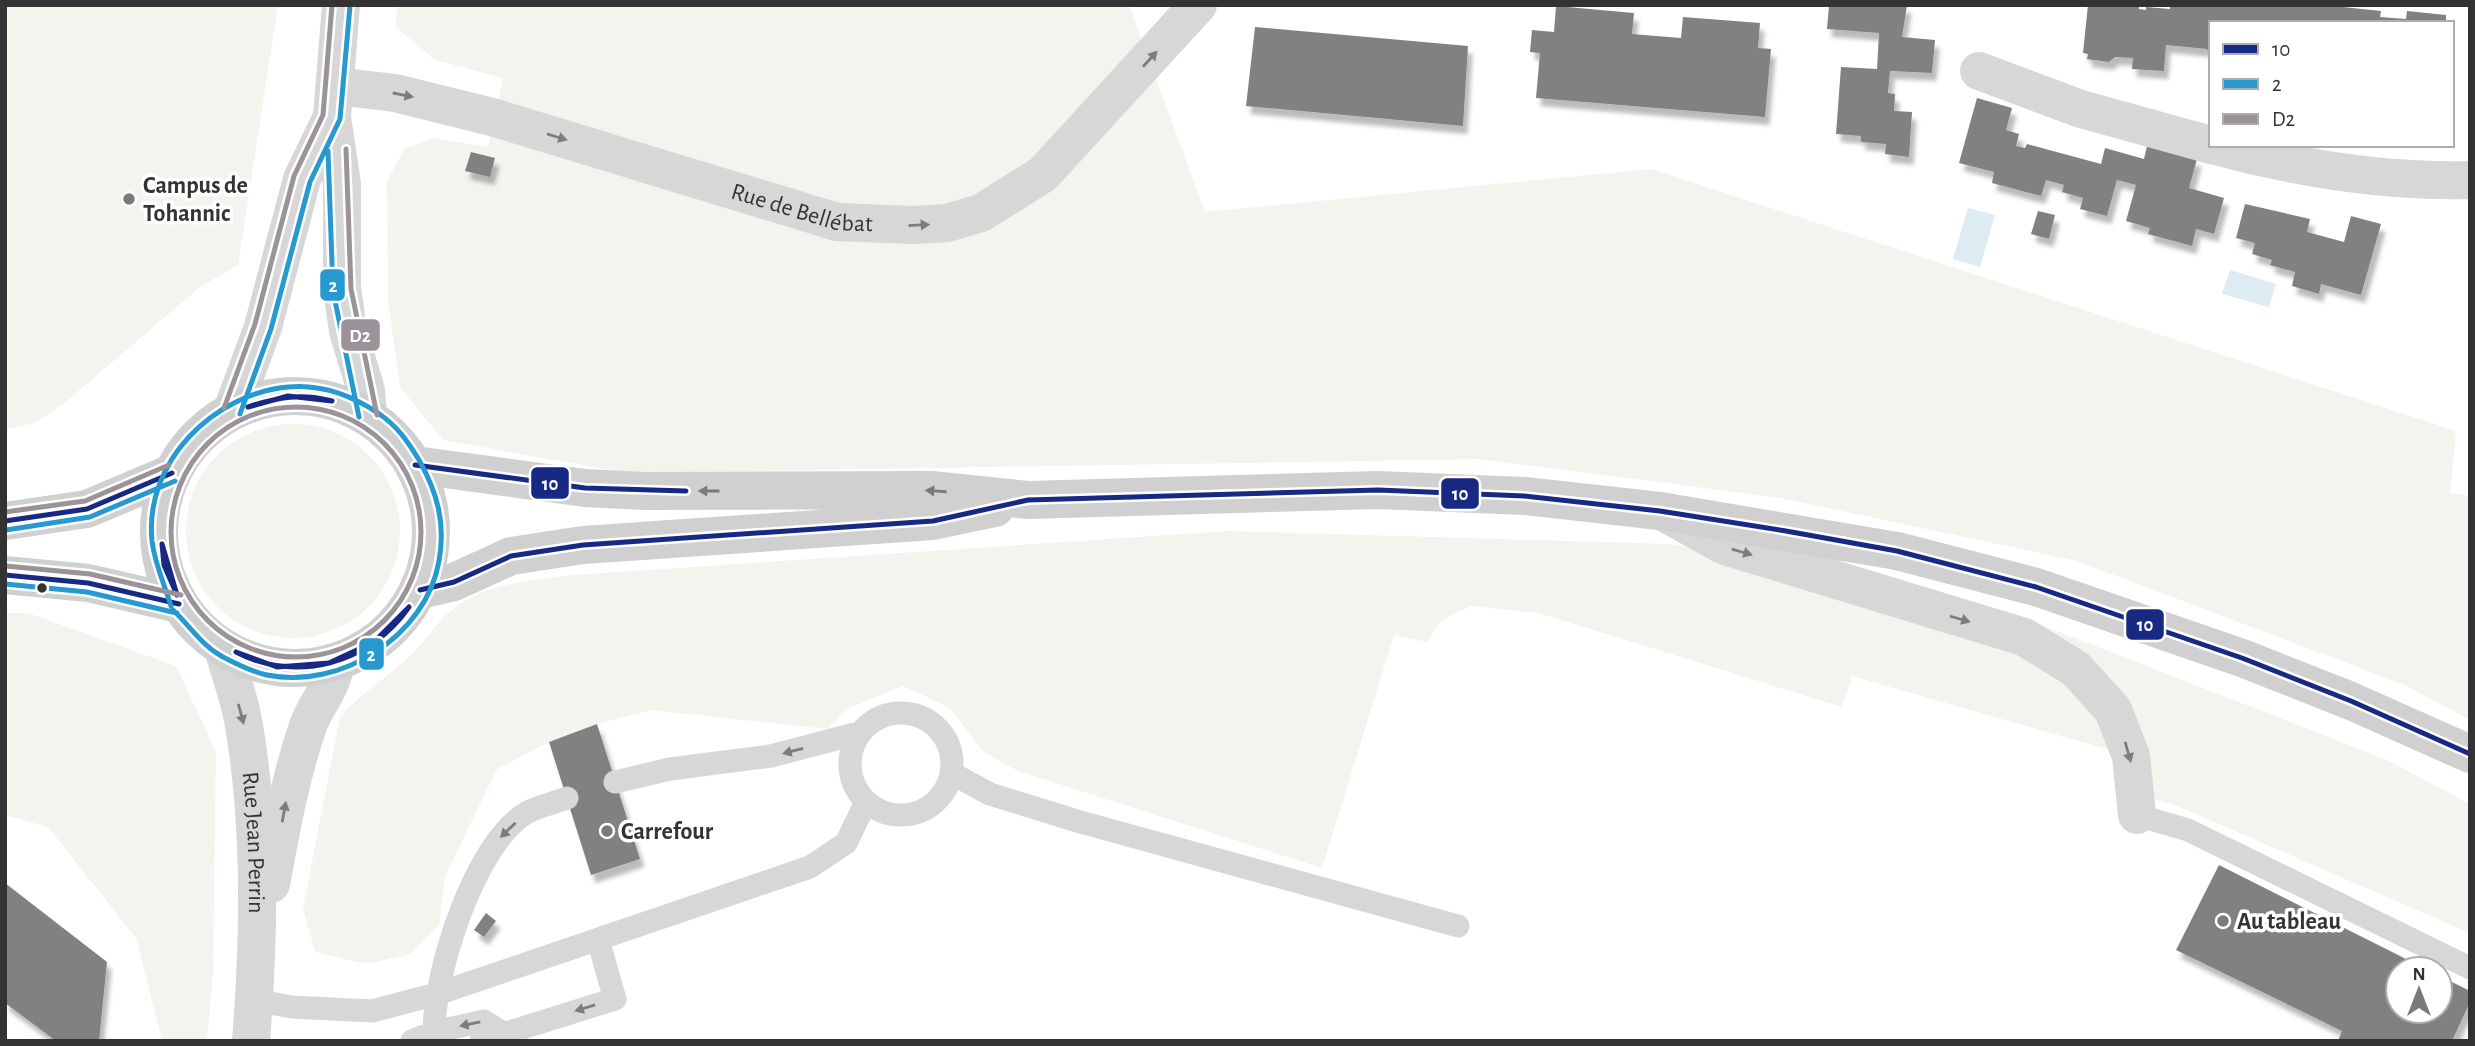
<svg xmlns="http://www.w3.org/2000/svg" width="2475" height="1046" font-family="'Alegreya Sans',sans-serif">
  <style>
    .green { fill: #f1f5ed }
    .water { fill: #ddebf3 }
    .building { fill: #818181; filter: url(#shadow) }
    .lines { fill: none; stroke-linecap: round; stroke-linejoin: round }
    .service { stroke: #d7d7d7; stroke-width: 23 }
    .minor { stroke: #d7d7d7; stroke-width: 38 }
    .tertiary { stroke: #d7d7d7; stroke-width: 38 }
    .secondary { stroke: #d0d0d0; stroke-width: 38 }
    .bus-1-casing { stroke: #fff; stroke-width: 10 }
    .bus-2-casing { stroke: #fff; stroke-width: 10 }
    .bus-3-casing { stroke: #fff; stroke-width: 10 }
    .bus-1 { stroke: #172983; stroke-width: 5 }
    .bus-2 { stroke: #2699d1; stroke-width: 5 }
    .bus-3 { stroke: #9b9399; stroke-width: 5 }
    .oneway { fill: #7d7d7d }
    .oneway2 { fill: #7a7a7a }
    .poi-dot { fill: #7a7a7a; stroke: #fff; stroke-width: 2.5 }
    .bus-dot { fill: #333; stroke: #fff; stroke-width: 2.5 }
    .labels { text-anchor: middle; stroke-width: 7; stroke-linejoin: round; paint-order: stroke }
    .poi-label { font-size: 24px; font-weight: bold; fill: #333; stroke: #fff; text-anchor: start }
    .street-label { font-size: 24px; fill: #333; stroke: #fff }
    .line-badge { stroke: #fff; stroke-width: 2.5 }
    .badge-label { font-size: 19px; text-anchor: middle; font-weight: bold; fill: #fff }
  </style>
  <defs>
    <filter id="shadow"><feDropShadow dx="4.5" dy="8" stdDeviation="2" flood-color="#0004"/></filter>
  </defs>
  <rect width="100%" height="100%" fill="#fff"/>
  <path class="green" d="M5 5H278L238 265 200 287 62 405 35 423 5 429Z
    M397 5H1129L1205 212 1651 169 2456 431 2450 493 2470 496V720L2405 685 2077 561 1781 498 1480 459 626 473 443 440 400 387 388 301 387 181 405 148 434 138 488 147 503 78 435 60 396 27Z
    M186 531a107 107 0 1 1 214 0a107 107 0 1 1-214 0Z
    M1229 531 1672 544 2003 610 2385 759 2470 804V933L2177 806 2123 790 2131 756 1852 676 1842 707 1539 613 1471 606 1443 619 1427 642 1394 635 1322 868 1018 771 984 752 950 708 903 686 849 708 827 729 651 710 597 724 549 742 497 769 445 876 439 925 410 954 367 964 315 952 303 908 340 717C363 691 390 676 414 652 425 641 434 627 446 615 479 583 530 581 573 575Z
    M5 613H28L176 666 216 752 213 973 207 1041H162L136 938 48 827 5 815Z"/>
  <path class="water" d="M1968 208 1995 215 1980 267 1953 259Z
    M2230 270 2276 284 2269 307 2222 294Z"/>
  <path class="building" d="M1829 5H1907L1902 37 1935 40 1932 73 1890 71 1888 93 1895 94 1894 111 1912 112 1909 157 1885 154 1886 144 1861 142V136L1836 134 1841 67 1877 69 1879 33 1827 29Z
    M2088 5H2139V9L2146 10V7L2170 9V5H2324L2381 11 2380 17 2406 19 2407 11 2446 15V23H2211V60L2207 49 2166 45 2164 71 2132 69 2133 58 2115 57 2109 62 2087 59 2088 54 2083 53Z
    M1556 6 1634 13 1632 34 1681 38 1683 17 1760 23 1758 48 1771 49 1765 117 1536 98 1540 53 1530 52 1532 30 1554 32Z
    M1255 27 1468 46 1463 126 1246 106Z
    M1977 98 2012 108 2006 130 2019 134 2016 146 2025 148 2027 144 2101 164 2105 148 2144 159 2147 146 2197 159 2189 188 2224 198 2214 234 2196 229 2192 246 2148 234 2150 228 2126 221 2136 185 2117 180 2107 216 2080 209 2083 198 2062 192 2064 185 2046 180 2041 196 1992 183 1994 172 1959 163Z
    M471 152 495 158 490 177 465 171Z
    M2245 204 2310 219 2307 232 2344 242 2351 216 2381 224 2361 295 2321 284 2319 294 2292 286 2295 272 2270 265 2272 260 2252 254 2255 243 2236 238Z
    M2038 211 2055 215 2049 239 2031 234Z
    M597 724 640 859 591 875 549 742Z
    M2219 865 2426 969H2398V1011H2440V976L2470 991V1002L2452 1041H2338L2342 1031 2176 950Z
    M5 883 107 962 99 1041H56L5 1003Z
    M486 913 496 921 484 937 474 930Z"/>
  <g class="lines">
    <path class="service" d="M850 764a51 51 0 1 1 102 0a51 51 0 1 1-102 0Z
      M951 773 990 794 1077 821 1458 926
      M615 782 670 769 771 756 859 733
      M2137 815 2188 830 2470 968
      M254 1000 292 1007 372 1011 437 994 810 867 846 843 866 802
      M434 1032 484 1021 503 1033
      M412 1041 434 1032C434 973 474 845 526 813 538 806 554 803 567 798
      M481 1041 615 999 598 940"/>
    <g class="minor">
      <path d="M1979 71 2081 109 2211 145"/>
      <path id="s1" d="M336 86 395 93 492 117 837 222 913 225 947 223 981 213 1043 174 1198 5"/>
      <path d="M2212 145C2296 168 2383 182 2470 180"/>
      <path d="M1665 513 1725 546 2024 637 2076 669 2113 710 2131 756 2137 815"/>
    </g>
    <g class="tertiary">
      <path d="M341 5 332 117 342 184V288L348 331 366 390 368 416"/>
      <path d="M232 411 263 327 302 179 332 117"/>
      <path id="s2" d="M223 648C230 674 240 700 244 726 261 825 259 941 251 1041"/>
      <path d="M271 884C281 830 290 778 308 726 317 701 331 691 336 663"/>
    </g>
    <path class="secondary" d="M159 532a136 136 0 1 1 272 0a136 136 0 1 1-272 0Z
      M415 465 585 488 645 491 931 490 1028 500 1378 490 1524 496 1660 511 1897 551 2036 587 2242 658 2351 701 2470 754
      M5 521 87 509 172 473
      M5 575 88 583 179 604
      M420 590 454 582 511 556 583 545 933 521 995 508"/>
    <defs>
      <path id="bus-1" d="M248 407C278 397 301 393 332 401
        M248 407 288 396 332 401
        M415 465 585 488 686 491
        M5 521 87 509 172 473
        M162 544 177 595
        M162 544 164 565 177 595
        M5 575 88 583 179 604
        M420 590 454 582 511 556 583 545 933 521 1028 500 1378 490 1524 496 1660 511 1786 531 1897 551 2036 587 2242 658 2351 701 2470 754
        M236 652 277 667 329 663 374 642 409 607
        M236 652C297 684 370 663 409 607"/>
      <path id="bus-2" d="M328 151 333 291 359 417
        M240 414 271 329 310 182 340 119 350 6
        M6 530 90 517 175 481
        M5 584 87 592 177 613
        M171 606C164 583 155 565 152 541 144 462 213 394 288 387 320 384 351 395 378 413 397 426 407 440 419 460 437 492 446 523 439 561 426 636 341 690 267 675 252 672 237 664 223 657 202 646 190 626 173 610"/>
      <path id="bus-3" d="M346 149 351 289 377 415
        M171 532a125 125 0 1 1 250 0a125 125 0 1 1-250 0Z
        M224 408 255 324 294 176 323 115 332 5
        M5 512 85 501 169 465
        M6 566 90 574 181 595"/>
    </defs>
    <use href="#bus-1" class="bus-1-casing"/>
    <use href="#bus-2" class="bus-2-casing"/>
    <use href="#bus-3" class="bus-3-casing"/>
    <use href="#bus-1" class="bus-1"/>
    <use href="#bus-2" class="bus-2"/>
    <use href="#bus-3" class="bus-3"/>
  </g>
  <defs><path id="oneway-solid" d="M-6-.8H1V-3.2L6.5 0L1 3.2V.8H-6Z" transform="scale(1.75)"/></defs>
  <g class="oneway">
    <use href="#oneway-solid" transform="translate(1150 59) rotate(-48)"/>
    <use href="#oneway-solid" transform="translate(403 95) rotate(12)"/>
    <use href="#oneway-solid" transform="translate(557 137) rotate(17)"/>
    <use href="#oneway-solid" transform="translate(919 225) rotate(-3)"/>
    <use href="#oneway-solid" transform="translate(1742 552) rotate(16)"/>
    <use href="#oneway-solid" transform="translate(1960 619) rotate(16)"/>
    <use href="#oneway-solid" transform="translate(241 714) rotate(75)"/>
    <use href="#oneway-solid" transform="translate(793 751) rotate(165)"/>
    <use href="#oneway-solid" transform="translate(2128 752) rotate(74)"/>
    <use href="#oneway-solid" transform="translate(284 812) rotate(-80)"/>
    <use href="#oneway-solid" transform="translate(508 830) rotate(136)"/>
    <use href="#oneway-solid" transform="translate(585 1008) rotate(163)"/>
    <use href="#oneway-solid" transform="translate(470 1024) rotate(168)"/>
  </g>
  <g class="oneway2">
    <use href="#oneway-solid" transform="translate(709 491) rotate(180)"/>
    <use href="#oneway-solid" transform="translate(936 491) rotate(-176)"/>
  </g>
  <g class="poi-dot">
    <circle cx="129" cy="199" r="7"/>
    <circle cx="607" cy="831" r="7"/>
    <circle cx="2223" cy="921" r="7"/>
  </g>
  <circle class="bus-dot" cx="42" cy="588" r="6"/>
  <g class="labels">
    <g class="poi-label">
      <text x="143" y="193">Campus de<tspan x="143" dy="28">Tohannic</tspan></text>
      <text x="621" y="839">Carrefour</text>
      <text x="2237" y="929">Au tableau</text>
    </g>
    <g class="street-label">
      <text dy="8" stroke="none"><textPath href="#s1" startOffset="483">Rue de Bellébat</textPath></text>
      <text dy="8" stroke="none"><textPath href="#s2" startOffset="198">Rue Jean Perrin</textPath></text>
    </g>
  </g>
  <g class="line-badge">
    <rect x="319" y="268" width="27" height="34" rx="7" fill="#2699d1"/>
    <rect x="340" y="318" width="41" height="34" rx="7" fill="#9b9399"/>
    <rect x="530" y="466" width="40" height="34" rx="7" fill="#172983"/>
    <rect x="1440" y="477" width="40" height="33" rx="7" fill="#172983"/>
    <rect x="2125" y="608" width="40" height="33" rx="7" fill="#172983"/>
    <rect x="358" y="637" width="27" height="34" rx="7" fill="#2699d1"/>
  </g>
  <g class="badge-label">
    <text x="333" y="292">2</text>
    <text x="360" y="342">D2</text>
    <text x="550" y="490">10</text>
    <text x="1460" y="500">10</text>
    <text x="2145" y="631">10</text>
    <text x="371" y="661">2</text>
  </g>
  <rect width="2475" height="1046" fill="none" stroke="#333333" stroke-width="14"/>
  <rect x="2209" y="21" width="245" height="126" fill="#ffffff" stroke="#adadad" stroke-width="2"/>
  <rect x="2223" y="44" width="35" height="10" fill="#172983" stroke="#adadad" stroke-width="2"/>
  <text x="2272" y="56" font-size="21" fill="#333333">10</text>
  <rect x="2223" y="79" width="35" height="10" fill="#2699d1" stroke="#adadad" stroke-width="2"/>
  <text x="2272" y="91" font-size="21" fill="#333333">2</text>
  <rect x="2223" y="114" width="35" height="10" fill="#9b9399" stroke="#adadad" stroke-width="2"/>
  <text x="2272" y="126" font-size="21" fill="#333333">D2</text>
  <g transform="translate(2419 990)"><circle r="33" fill="#ffffff" stroke="#adadad" stroke-width="2"/>
  <path d="M0-5L12 26L0 18L-12 26Z" fill="#7a7a7a"/>
  <text y="-10" font-size="19" font-weight="bold" text-anchor="middle" fill="#333333">N</text>
  </g>
</svg>
